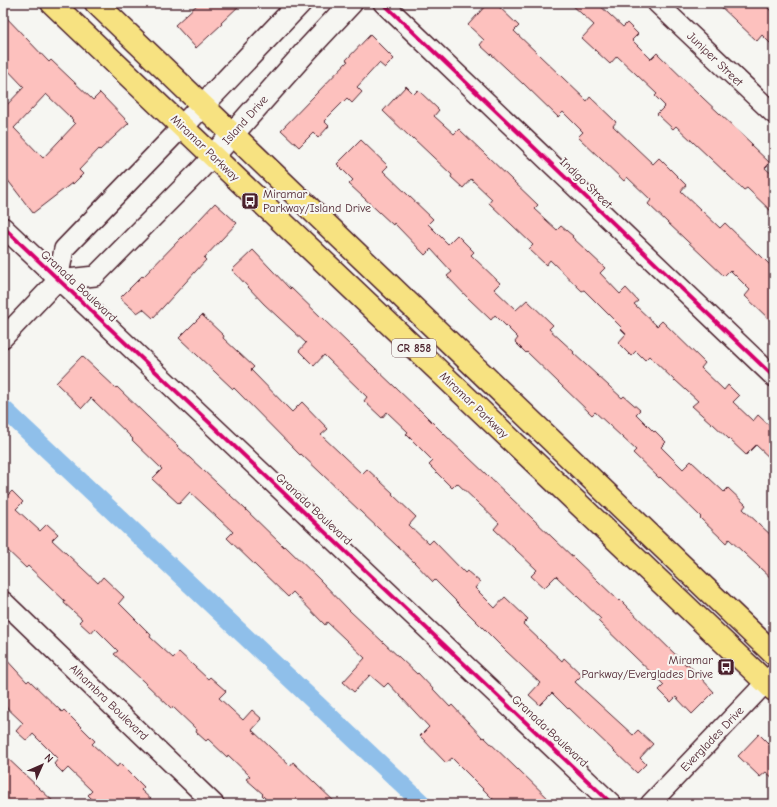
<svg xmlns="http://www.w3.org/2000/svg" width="777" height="807" font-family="'Comic Neue',sans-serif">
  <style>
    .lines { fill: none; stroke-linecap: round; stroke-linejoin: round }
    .canal { stroke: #8fbfea; stroke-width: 18 }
    .building { fill: #fdc1be; stroke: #4a1f2b; fill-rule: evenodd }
    .minor-casing { stroke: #4a1f2b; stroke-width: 22 }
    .tertiary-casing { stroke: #4a1f2b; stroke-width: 25 }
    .primary-casing { stroke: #4a1f2b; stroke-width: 25 }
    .minor { stroke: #f6f6f2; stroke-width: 19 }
    .tertiary { stroke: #f6f6f2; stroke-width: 22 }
    .primary { stroke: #f7e281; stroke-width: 22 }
    .cycleway-casing { stroke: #f6f6f2; stroke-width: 6 }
    .cycleway { stroke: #d6006c; stroke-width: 4 }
    .labels { text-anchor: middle; stroke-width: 4; stroke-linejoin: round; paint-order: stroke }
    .shield { fill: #f6f6f2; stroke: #7e6067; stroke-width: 1 }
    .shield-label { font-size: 11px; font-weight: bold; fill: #4a1f2b }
    .street-label { font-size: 12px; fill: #4a1f2b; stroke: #f6f6f2 }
    .poi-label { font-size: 12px; fill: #4a1f2b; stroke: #f6f6f2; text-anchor: start }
  </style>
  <rect width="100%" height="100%" fill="#f6f6f2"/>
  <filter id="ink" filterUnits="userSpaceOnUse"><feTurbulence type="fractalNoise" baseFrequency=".025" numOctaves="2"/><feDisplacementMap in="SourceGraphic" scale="8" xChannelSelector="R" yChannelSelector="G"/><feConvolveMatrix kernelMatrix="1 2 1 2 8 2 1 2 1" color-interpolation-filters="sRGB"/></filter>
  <g filter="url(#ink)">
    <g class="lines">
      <path class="canal" d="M3 408 423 804"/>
    </g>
    <path class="building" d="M199 3H242L221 23 222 24 196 48 175 25Z
      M488 3H495L519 26 514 31 587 101 590 97 616 122 613 126 653 164 659 158 686 185 681 191 720 228 725 223 758 255 759 254 774 269V324L745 296 750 290 730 270 724 276 648 204 651 200 627 177 624 181 578 137 583 132 563 112 558 117 523 83V84L491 54V55L480 45 484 40 468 25Z
      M570 3H597L623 27 627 23 638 34 632 40 651 59 657 53 703 98 752 144 751 145 770 163 765 168 774 176V214L747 188 744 190 676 126 673 129 657 114 665 106 655 96 657 94 617 56 610 64 582 38 594 25Z
      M717 3H763L774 14V47L762 35 757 41Z
      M3 14 49 62 51 60 93 100 100 93 129 123 100 150 99 149 79 170 83 174 73 184 72 183 33 213 3 174V109L24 87 3 65ZM46 94 73 120 72 121 75 124 43 158 14 128Z
      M370 35 394 59 385 68 379 63 357 87 362 92 352 103 347 98 324 121 329 126 318 138 313 133 299 147 281 130 348 61 346 60Z
      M406 86 414 94 418 90 439 110 434 116 454 134 459 129 538 205 534 209 557 230 561 226 573 236 572 237 605 268 600 273 620 294 626 288 638 301 634 304 657 326 662 321 705 363 701 368 724 390 728 385 739 396 733 402 753 421 758 415 774 430V462L756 445 746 455 712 423V424L692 406 698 401 675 380V381L649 356 645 360 636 351 631 356 618 343 626 334 621 329 622 328 584 290 582 291 550 260 546 265 529 249 533 245 489 203 492 199 471 179 463 188 451 177 452 175 413 138 412 139 383 111Z
      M361 140 388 166 383 171 433 219 428 224 448 244 457 235 474 252 471 255 500 283 494 289 516 310 527 300 553 325 549 329 574 352 573 353 622 398 624 396 640 410 636 414 654 432 655 431 666 442 661 447 683 469 691 461 724 492 728 488 746 505 743 509 774 538V581L729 539 726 543 700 518 701 517 660 477 659 478 633 453 636 450 595 412 592 415 527 352 526 353 515 342 518 338 495 315 491 320 468 298 447 276 452 272 431 249 425 255 394 223 393 225 349 184 353 180 337 164Z
      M215 203 237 223 204 258 206 260 153 318 143 309 137 313 120 298 142 276 143 277 182 237V238Z
      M253 250 290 289 291 288 352 347V346L418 409H419L444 434 619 601 620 600 686 665 687 663 714 692 692 714 676 697 671 702 659 690 664 685 598 621 601 619 556 576 544 588 531 576 537 570 494 529 499 523 457 483 452 488 429 465 433 461 406 434 408 432 387 412 382 418 364 401 367 397 324 355 314 366 299 351 306 343 264 304 232 270Z
      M202 315 224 336 223 338 254 367 251 370 292 412 302 402 328 429 321 435 362 474 367 469 393 493 392 494 416 517 409 525 429 544 433 540 465 573 467 571 480 582 475 588 495 608 505 597 528 619 523 624 562 661 564 658 582 675 575 682 633 735 638 730 653 744 640 758 646 764 637 773 569 708 568 709 552 693 540 705 529 695 540 683 506 651 435 580 433 582 414 562 343 495V494L301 454 300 455 234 388 233 389 179 338Z
      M82 356 116 388 117 387 178 446H177L244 508 284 547 285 546 319 579 350 611 417 674 418 673 450 707 452 705 483 738 484 737 518 770V769L554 804H498L452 758 446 763 420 736 429 727 388 683 384 687 370 675 354 692 343 682 365 658 327 622 325 625 293 592 288 597 227 538 233 532 190 492 179 504 152 479 162 469 132 440 133 439 91 398 82 408 56 383Z
      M12 491 23 502 16 509 40 531 47 524 58 534 52 540 98 583 103 577 124 597 119 603 151 635 150 637 173 658 179 652 208 679 210 677 226 691 219 698 243 720 252 710 262 719 252 730 290 766 293 762 337 804H271L262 795 263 794 246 779 250 776 228 755 227 757 208 739 206 741 196 732 197 730 173 707 172 709 143 681 114 654 118 651 95 628 91 633 79 622 82 619 64 603 65 601 28 566 26 568 3 546V496L5 498Z
      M3 656 27 682 29 680 62 712 64 710 95 741 92 744 117 767 120 763 144 787 141 790 156 804H97L88 795 92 791 68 768 63 773 54 764 58 759 33 734 27 741 16 731 23 723 3 704Z
      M759 734 774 749V779L766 772 760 777 738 756Z
      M3 754 56 804H3Z"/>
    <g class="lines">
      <defs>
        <path id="minor" d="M383 3 774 377
          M657 3 774 114
          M3 227 612 804
          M58 280 95 276 200 170 213 156
          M3 338 58 280 64 249 182 127
          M3 601 214 804
          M650 804 774 674"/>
        <path id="tertiary" d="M182 127 300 3
          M213 156 308 49 351 3"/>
        <path id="primary" d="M52 3 774 690
          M96 3 774 654"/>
      </defs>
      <use href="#minor" class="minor-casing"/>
      <use href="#tertiary" class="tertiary-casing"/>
      <use href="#primary" class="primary-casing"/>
      <use href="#minor" class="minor"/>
      <use href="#tertiary" class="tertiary"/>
      <use href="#primary" class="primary"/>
      <defs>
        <path id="cycleway" d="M383 3 774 377
          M3 227 612 804"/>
      </defs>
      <use href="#cycleway" class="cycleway-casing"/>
      <use href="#cycleway" class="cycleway"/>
    </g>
  </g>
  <defs>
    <symbol id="bus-square" viewBox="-11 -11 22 22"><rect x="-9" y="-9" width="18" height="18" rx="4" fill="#4a1f2b" stroke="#f6f6f2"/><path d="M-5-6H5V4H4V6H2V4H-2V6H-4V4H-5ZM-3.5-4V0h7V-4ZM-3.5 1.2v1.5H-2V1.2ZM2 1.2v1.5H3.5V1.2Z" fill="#fff"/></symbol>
  </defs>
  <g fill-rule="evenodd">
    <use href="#bus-square" x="240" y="191" width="20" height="20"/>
    <use href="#bus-square" x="716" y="657" width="20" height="20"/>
  </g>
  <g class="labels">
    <rect class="shield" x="392" y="339" width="44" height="18" rx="3"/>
    <g class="shield-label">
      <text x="414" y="352">CR 858</text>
    </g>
    <g class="street-label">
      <text transform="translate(715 59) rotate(44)" y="4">Juniper Street</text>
      <text transform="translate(245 120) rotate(-48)" y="4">Island Drive</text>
      <text transform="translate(205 148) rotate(44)" y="4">Miramar Parkway</text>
      <text transform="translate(586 183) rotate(44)" y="4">Indigo Street</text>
      <text transform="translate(79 286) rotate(43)" y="4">Granada Boulevard</text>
      <text transform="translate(474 405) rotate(44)" y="4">Miramar Parkway</text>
      <text transform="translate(314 509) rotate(43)" y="4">Granada Boulevard</text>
      <text transform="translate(109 702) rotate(44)" y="4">Alhambra Boulevard</text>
      <text transform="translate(550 731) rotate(43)" y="4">Granada Boulevard</text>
      <text transform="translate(712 739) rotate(-46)" y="4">Everglades Drive</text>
    </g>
    <g class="poi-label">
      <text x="263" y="198">Miramar<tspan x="263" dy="14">Parkway/Island Drive</tspan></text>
      <text x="713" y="664" text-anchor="end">Miramar<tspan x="713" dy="14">Parkway/Everglades Drive</tspan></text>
    </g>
  </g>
  <rect width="777" height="807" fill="none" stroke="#f6f6f2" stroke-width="16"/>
  <rect x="8" y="8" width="761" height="791" fill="none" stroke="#4a1f2b" stroke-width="1.5" filter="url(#ink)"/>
  <g transform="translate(42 765) rotate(45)" stroke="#f6f6f2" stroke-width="3" paint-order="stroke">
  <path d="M0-3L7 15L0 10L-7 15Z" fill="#4a1f2b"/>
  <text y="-6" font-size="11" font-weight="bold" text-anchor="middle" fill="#4a1f2b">N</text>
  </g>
</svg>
